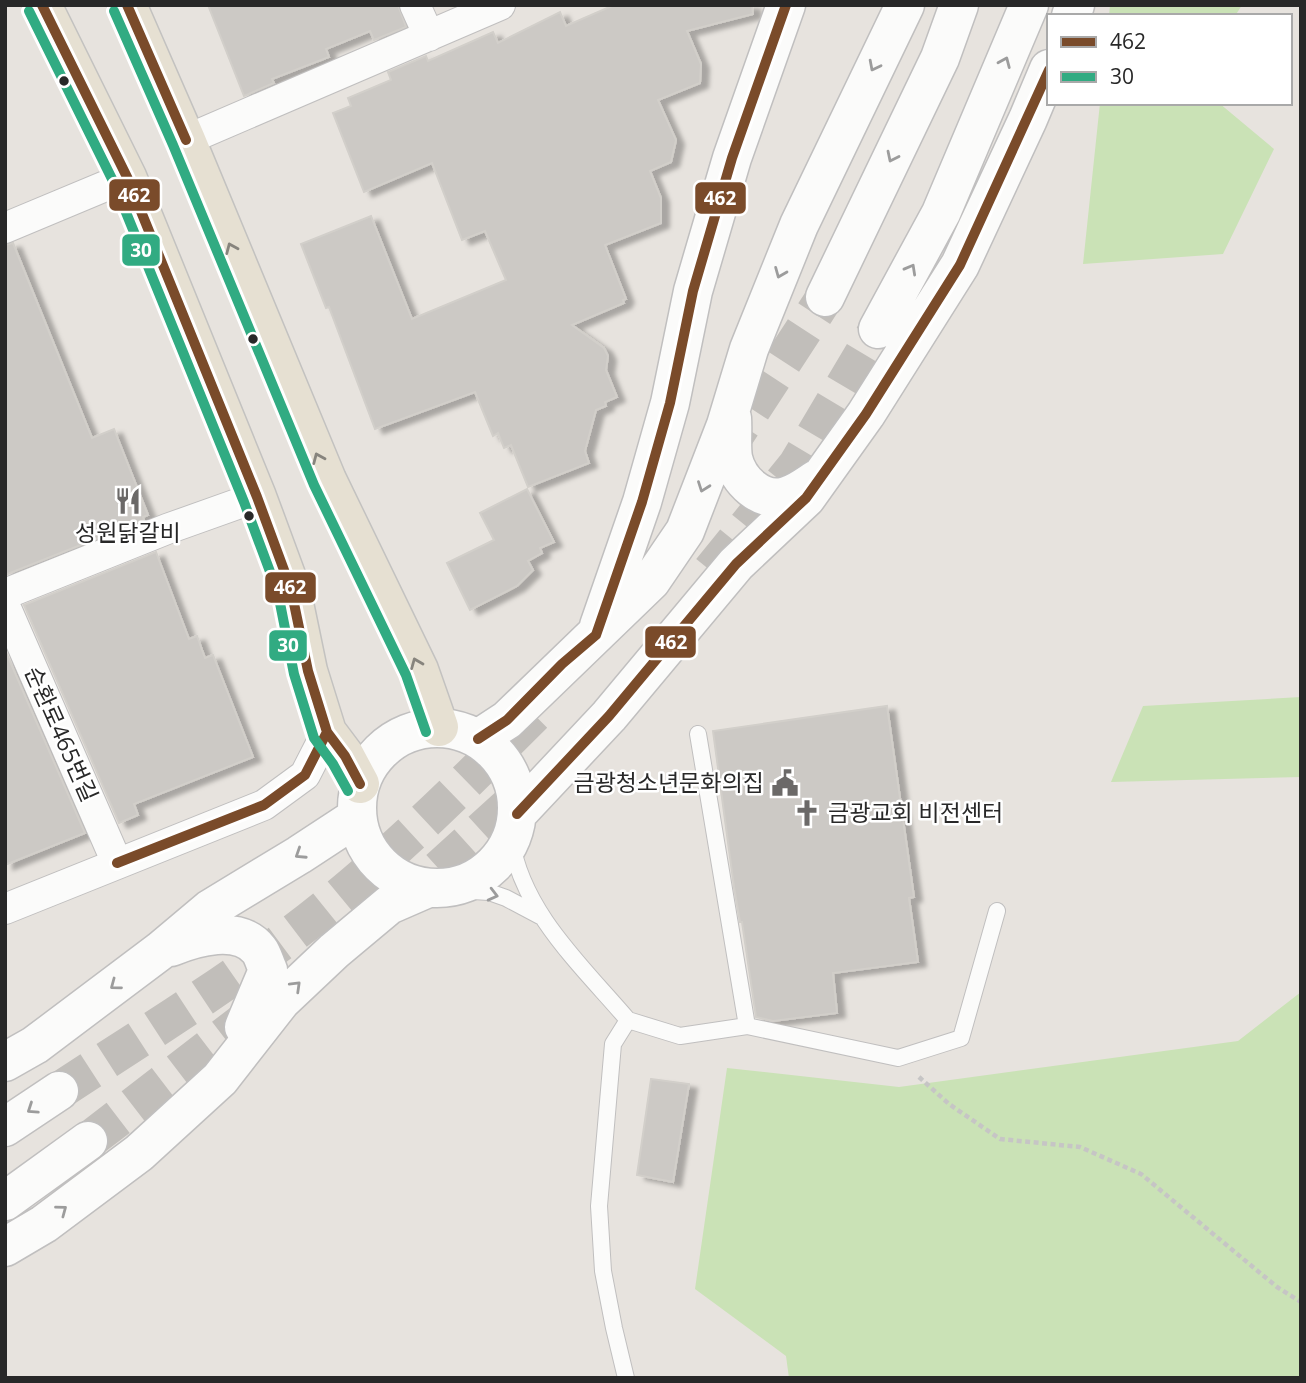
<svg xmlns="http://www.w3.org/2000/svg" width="1306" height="1383" font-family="'Open Sans','Noto Sans KR',sans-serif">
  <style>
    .green { fill: #cae2b6 }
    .building { fill: #ccc9c5; stroke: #d2cfca; stroke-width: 2; filter: url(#shadow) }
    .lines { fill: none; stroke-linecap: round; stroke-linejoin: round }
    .secondary-tunnel { stroke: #c1beba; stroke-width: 38; stroke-dasharray: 38 19; stroke-linecap: butt }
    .lane-casing { stroke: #c0bfbf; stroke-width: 18 }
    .street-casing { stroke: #c0bfbf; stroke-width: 32 }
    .secondary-casing { stroke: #c0bfbf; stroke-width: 41 }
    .primary-casing { stroke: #c3c2c0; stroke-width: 41 }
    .path { stroke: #c6c5c5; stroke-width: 4.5; stroke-dasharray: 5 3.5; stroke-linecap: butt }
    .lane { stroke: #fbfbfa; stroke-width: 16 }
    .street { stroke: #fbfbfa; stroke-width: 30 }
    .secondary { stroke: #fbfbfa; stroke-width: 38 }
    .primary { stroke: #e6e0d2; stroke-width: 38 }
    .bus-1-casing { stroke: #fff; stroke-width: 16 }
    .bus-2-casing { stroke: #fff; stroke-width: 16 }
    .bus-1 { stroke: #7a4b2a; stroke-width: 10 }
    .bus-2 { stroke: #31ab82; stroke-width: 10 }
    .oneway { stroke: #9c9c9c }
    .oneway2 { stroke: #87847d }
    .bus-dot { fill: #282828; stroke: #fff; stroke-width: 2.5 }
    .labels { text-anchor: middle; stroke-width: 5; stroke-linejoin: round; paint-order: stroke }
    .poi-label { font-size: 23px; fill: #282828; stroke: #fff }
    .street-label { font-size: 23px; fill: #282828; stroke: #fff }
    .line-badge { stroke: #fff; stroke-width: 2.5 }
    .badge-label { font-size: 19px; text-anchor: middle; font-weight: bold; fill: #fff }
  </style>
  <defs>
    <filter id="shadow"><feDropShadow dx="8" dy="4.5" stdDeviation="2" flood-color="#0004"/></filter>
  </defs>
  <rect width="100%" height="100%" fill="#e7e3de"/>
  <path class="green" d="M1110 5H1242L1235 16H1109Z
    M1100 103H1219L1274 149 1223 254 1083 264Z
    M1301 697V777L1111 782 1143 706Z
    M1301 992V1378H789L786 1356 695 1289 727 1068 899 1087 1238 1041Z"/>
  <path class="building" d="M208 5H398L406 27 374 40 370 31 326 49 329 57 272 79 274 83 244 96Z
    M614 5H752L753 14 687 31 701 64 700 83 658 100 676 140 671 162 650 171 661 198V223L605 245 626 299 623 300 624 303 572 325 604 348 608 356 606 370 617 397 605 402 606 406 596 410 585 451 589 463 528 487 511 445 504 448 498 433 493 436 475 392 375 429 329 307 326 308 301 244 371 216 412 319 506 280 485 231 462 240 432 163 364 192 333 113 351 106 348 98 391 80 388 72 426 56 428 61 493 32 498 43 560 12 566 26Z
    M13 243 92 438 114 429 148 515 143 517 144 520 5 575V245Z
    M527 489 554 542 540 548 542 553 528 561 533 570 517 586 470 610 447 563 494 540 480 513Z
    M156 552 189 639 197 636 205 658 213 655 253 757 134 804 138 815 119 823 24 605Z
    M5 650 85 833 5 865Z
    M887 706 914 897 909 898 918 962 833 973 837 1013 773 1021 756 1017 742 922H740L734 887 713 731Z
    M651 1079 689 1084 673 1182 637 1175Z"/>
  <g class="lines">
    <path class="secondary-tunnel" d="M721 457 825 297
      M711 571 797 465 878 329
      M394 904 436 872 536 781
      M59 1091C152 1030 248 972 334 901 406 842 473 775 539 709
      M88 1141 269 1002"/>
    <defs>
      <path id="lane" d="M698 734 747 1026
        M511 839C522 912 582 966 628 1020L613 1044 599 1206 603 1271 614 1328 626 1378
        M441 889 489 892 506 898 540 916
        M628 1020 680 1036 747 1026 898 1058 961 1038 997 911"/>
      <path id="street" d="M415 5 429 36
        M186 140 500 5
        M5 228 127 177
        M5 594 167 529 257 497
        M5 606 117 863
        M5 909 264 805 305 775 327 732"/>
      <path id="secondary" d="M1071 16 1075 5
        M825 297 940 58 959 5
        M878 329 941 213 1029 5
        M732 418C733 431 731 445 733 458 738 480 761 504 786 496 797 493 806 486 815 480
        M599 626 642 502 670 403 693 291 732 158 786 5
        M357 808a80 80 0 1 1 160 0a80 80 0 1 1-160 0Z
        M478 739 507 720 651 581 685 531 726 425 749 349 799 225 905 5
        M517 814 609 716 736 564 806 498 866 414 960 265 1028 119 1049 69
        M171 947C195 937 239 924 259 950 263 955 265 964 268 970L244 1027
        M5 1062 35 1045 160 951 210 909 299 855 357 817
        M5 1127 59 1091
        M5 1201 88 1141
        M5 1247 44 1224 139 1153 220 1079 281 1001 334 951 389 905 428 888"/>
      <path id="primary" d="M42 5 127 177 257 497 291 589 308 671 327 732 345 756 360 784
        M127 5 186 140 327 480 419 670 439 727"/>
    </defs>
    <use href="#lane" class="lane-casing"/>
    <use href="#street" class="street-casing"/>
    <use href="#secondary" class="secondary-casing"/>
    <use href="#primary" class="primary-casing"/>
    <path class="path" d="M919 1077 949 1104 1000 1139 1080 1147 1141 1174 1277 1287 1301 1302"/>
    <use href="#lane" class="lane"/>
    <use href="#street" class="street"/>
    <use href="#secondary" class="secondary"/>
    <use href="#primary" class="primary"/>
    <defs>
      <path id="bus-1" d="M42 5 127 177 257 497 291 589 308 671 327 732 345 756 360 784
        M127 5 186 140
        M478 739 507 720 562 664 596 635 642 502 670 403 693 291 732 158 786 5
        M517 814 609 716 736 564 806 498 866 414 960 265 1049 70
        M117 863 264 805 305 775 327 732"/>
      <path id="bus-2" d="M29 11 114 183 244 502 278 593 294 674 314 738 333 764 348 791
        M114 11 173 145 314 485 406 675 426 732"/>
    </defs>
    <use href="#bus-1" class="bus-1-casing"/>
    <use href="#bus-2" class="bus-2-casing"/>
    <use href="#bus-1" class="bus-1"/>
    <use href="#bus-2" class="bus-2"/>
  </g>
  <defs><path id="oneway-chevron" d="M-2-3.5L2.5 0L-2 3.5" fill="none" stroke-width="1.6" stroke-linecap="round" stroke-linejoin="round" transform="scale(1.75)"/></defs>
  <g class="oneway">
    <use href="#oneway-chevron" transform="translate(1005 62) rotate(-67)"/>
    <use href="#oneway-chevron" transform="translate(874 66) rotate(117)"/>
    <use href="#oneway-chevron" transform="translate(892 157) rotate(116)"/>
    <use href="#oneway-chevron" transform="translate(911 269) rotate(-61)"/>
    <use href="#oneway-chevron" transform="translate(780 273) rotate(112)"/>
    <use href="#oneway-chevron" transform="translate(703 487) rotate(110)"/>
    <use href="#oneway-chevron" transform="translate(300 854) rotate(147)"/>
    <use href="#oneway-chevron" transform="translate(493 895) rotate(14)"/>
    <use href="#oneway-chevron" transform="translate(115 985) rotate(143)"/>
    <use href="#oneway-chevron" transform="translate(296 986) rotate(-44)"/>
    <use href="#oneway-chevron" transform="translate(32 1109) rotate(146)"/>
    <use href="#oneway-chevron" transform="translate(62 1210) rotate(-37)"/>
  </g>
  <g class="oneway2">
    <use href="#oneway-chevron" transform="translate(231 248) rotate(-113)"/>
    <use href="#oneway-chevron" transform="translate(318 458) rotate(-113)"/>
    <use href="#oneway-chevron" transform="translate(416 663) rotate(-112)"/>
  </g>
  <defs>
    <symbol id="restaurant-bare" viewBox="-9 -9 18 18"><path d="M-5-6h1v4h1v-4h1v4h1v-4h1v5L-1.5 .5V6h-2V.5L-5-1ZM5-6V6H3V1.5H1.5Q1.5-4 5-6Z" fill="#6b6968" stroke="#fff" stroke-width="2.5" paint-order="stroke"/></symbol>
    <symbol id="civic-bare" viewBox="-9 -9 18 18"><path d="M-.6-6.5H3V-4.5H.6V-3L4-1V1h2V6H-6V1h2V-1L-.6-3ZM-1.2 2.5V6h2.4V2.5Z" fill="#6b6968" stroke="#fff" stroke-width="2.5" paint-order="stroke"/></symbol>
    <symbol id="church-bare" viewBox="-9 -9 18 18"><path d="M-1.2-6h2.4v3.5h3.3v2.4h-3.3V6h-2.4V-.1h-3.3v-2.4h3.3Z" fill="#6b6968" stroke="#fff" stroke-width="2.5" paint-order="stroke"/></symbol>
  </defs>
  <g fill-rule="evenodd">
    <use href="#restaurant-bare" x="109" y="482" width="38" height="38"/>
    <use href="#civic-bare" x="766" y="764" width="38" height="38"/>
    <use href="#church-bare" x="788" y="794" width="38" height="38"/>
  </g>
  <g class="bus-dot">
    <circle cx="64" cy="81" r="6"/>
    <circle cx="253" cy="339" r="6"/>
    <circle cx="249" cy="516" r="6"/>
  </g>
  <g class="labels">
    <g class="poi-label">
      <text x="128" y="541">성원닭갈비</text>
      <text x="764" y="791" text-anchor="end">금광청소년문화의집</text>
      <text x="828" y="821" text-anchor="start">금광교회 비전센터</text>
    </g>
    <g class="street-label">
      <text transform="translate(61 734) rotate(66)" y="8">순환로465번길</text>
    </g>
  </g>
  <g class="line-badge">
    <rect x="108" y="178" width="53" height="34" rx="7" fill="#7a4b2a"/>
    <rect x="694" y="181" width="53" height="34" rx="7" fill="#7a4b2a"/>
    <rect x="121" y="233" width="40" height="34" rx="7" fill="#31ab82"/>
    <rect x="264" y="571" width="53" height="33" rx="7" fill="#7a4b2a"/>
    <rect x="644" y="625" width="53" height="34" rx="7" fill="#7a4b2a"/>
    <rect x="268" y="629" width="40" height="33" rx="7" fill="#31ab82"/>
  </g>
  <g class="badge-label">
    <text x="134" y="202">462</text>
    <text x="720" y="205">462</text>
    <text x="141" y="257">30</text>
    <text x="290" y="594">462</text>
    <text x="671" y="649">462</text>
    <text x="288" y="652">30</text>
  </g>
  <rect width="1306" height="1383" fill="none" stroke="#282828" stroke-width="14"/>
  <rect x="1047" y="14" width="245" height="91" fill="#ffffff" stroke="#a9a9a9" stroke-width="2"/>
  <rect x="1061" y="37" width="35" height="10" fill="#7a4b2a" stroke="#a9a9a9" stroke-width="2"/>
  <text x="1110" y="49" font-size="21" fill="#282828">462</text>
  <rect x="1061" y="72" width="35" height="10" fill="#31ab82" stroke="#a9a9a9" stroke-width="2"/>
  <text x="1110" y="84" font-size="21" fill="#282828">30</text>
</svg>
